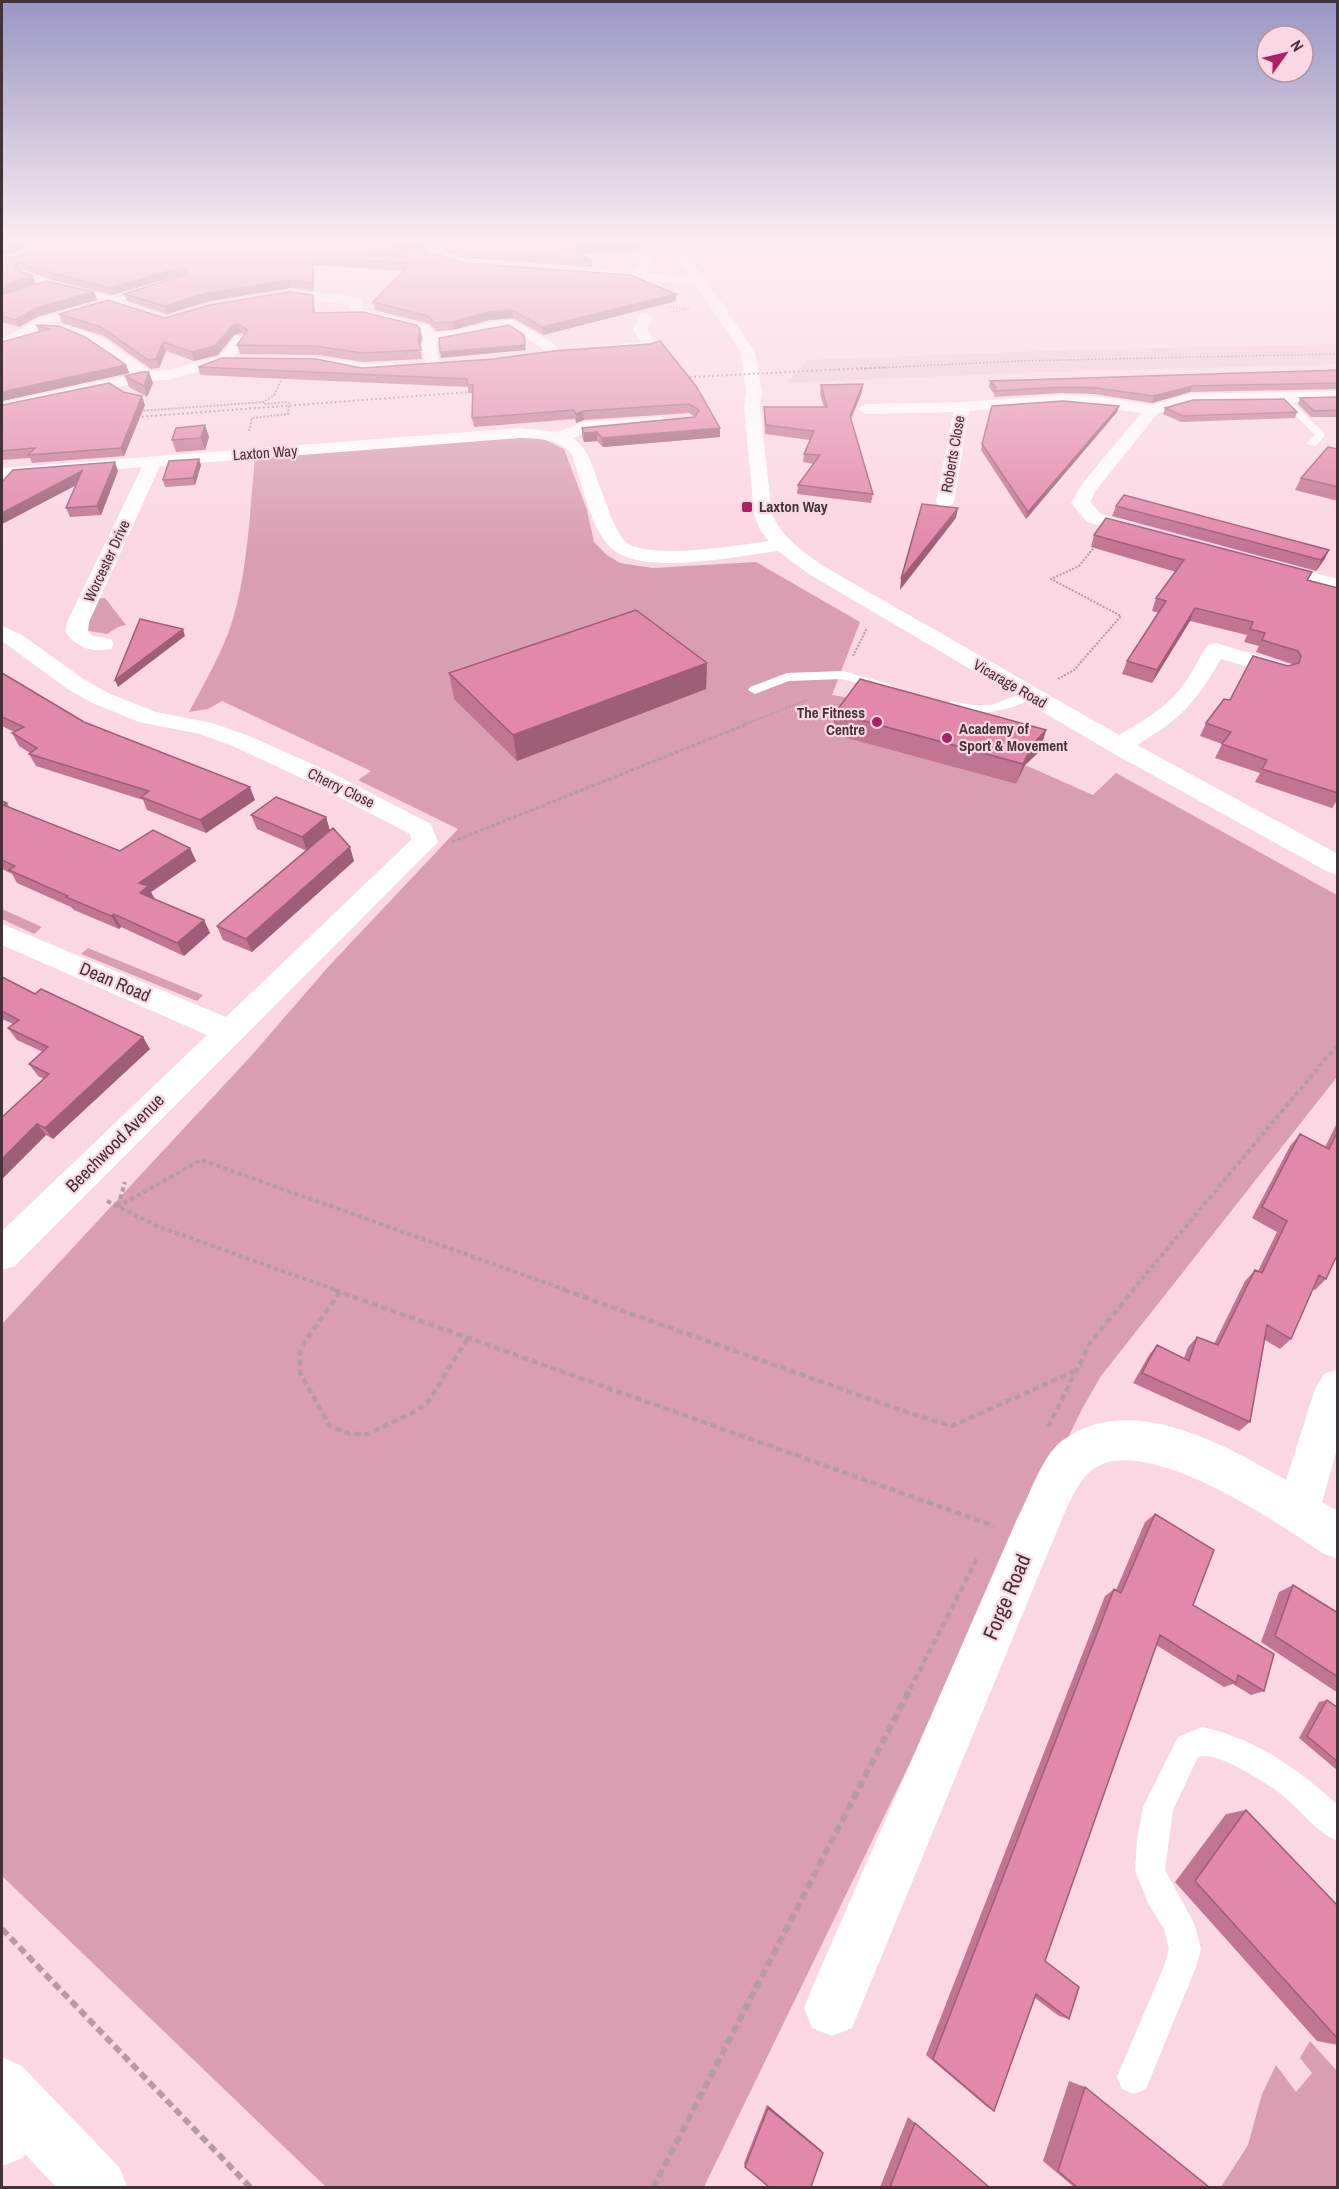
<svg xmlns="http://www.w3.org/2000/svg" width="1339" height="2189" font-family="'Archivo Narrow',sans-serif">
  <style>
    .built { fill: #f1c7d5 }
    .green { fill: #d99eb2 }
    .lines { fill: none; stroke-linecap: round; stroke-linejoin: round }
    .path-far5 { stroke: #b79ba4; stroke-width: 1.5; stroke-dasharray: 1.5 1.5; stroke-linecap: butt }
    .path-far4 { stroke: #b79ba4; stroke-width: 2; stroke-dasharray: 2 1.5; stroke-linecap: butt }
    .path-far3 { stroke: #b79ba4; stroke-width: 3; stroke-dasharray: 4 2; stroke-linecap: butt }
    .path-far2 { stroke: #b79ba4; stroke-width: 4; stroke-dasharray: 4.5 3; stroke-linecap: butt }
    .path-far1 { stroke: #b79ba4; stroke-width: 4.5; stroke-dasharray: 6 4; stroke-linecap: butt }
    .path { stroke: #b79ba4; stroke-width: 6; stroke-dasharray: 8 4.5; stroke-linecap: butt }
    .lane { fill: #fff; fill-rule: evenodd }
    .street { fill: #fff; fill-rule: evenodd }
    .rail-far1 { stroke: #977f87; stroke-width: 1.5; stroke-dasharray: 1.5 2; stroke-linecap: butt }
    .rail { stroke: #977f87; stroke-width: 2; stroke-dasharray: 1.5 3; stroke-linecap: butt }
    .wall { fill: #c27591 }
    .shaded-wall { fill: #9e5f76 }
    .building { fill: #e288a9; stroke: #9e5f76; stroke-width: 1.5 }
    .poi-dot { fill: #ab2164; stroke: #fbd7e3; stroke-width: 2 }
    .labels { text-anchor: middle; stroke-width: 4.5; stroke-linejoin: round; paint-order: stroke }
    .far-street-label { font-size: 15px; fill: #413338; stroke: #fbd7e3 }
    .far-poi-label { font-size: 15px; font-weight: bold; fill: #413338; stroke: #fbd7e3; text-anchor: start }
    .street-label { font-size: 18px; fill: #413338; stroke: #fbd7e3 }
    .near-street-label { font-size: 21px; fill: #413338; stroke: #fbd7e3 }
  </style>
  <rect width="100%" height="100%" fill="#fbd7e3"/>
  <path class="built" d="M1337 344V364L1016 373 787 383 807 360 1071 350Z"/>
  <path class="green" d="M500 437 541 438 564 449 587 510 594 542 607 555 620 563 653 568 756 562 860 622 832 695 856 699 833 734 1016 784 1025 765 1093 795 1116 773 1337 895V1077L1101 1376 1082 1409 704 2187H326L2 1876V1324L252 1055 328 967 458 829 358 780 371 771 222 701 208 709 189 712C203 686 217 661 228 634 248 579 249 516 255 458Z
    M105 598 126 625 118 627 107 634 84 630 96 599Z
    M2 909 42 927 34 934 2 919Z
    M88 948 203 995 197 1001 81 954Z
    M1310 2041 1337 2071V2187H1221L1248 2145 1262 2094 1276 2065 1296 2092 1312 2073 1300 2058Z"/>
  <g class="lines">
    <path class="path-far5" d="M667 307 690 309
      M670 312 686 310"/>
    <path class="path-far4" d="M140 411 264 402 274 395 282 379
      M249 431 252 418 288 414 289 403 287 402 263 404
      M853 656 867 628
      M1058 679 1074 670 1121 616 1051 579 1079 566 1096 545
      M743 725 807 700"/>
    <path class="path-far3" d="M452 842 747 724"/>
    <path class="path-far2" d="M107 1201 159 1227 339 1291
      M118 1206 125 1182
      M117 1207 201 1160 569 1291
      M1132 1291 1338 1044"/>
    <path class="path-far1" d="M334 1290 994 1526
      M564 1290 912 1414 952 1426 1079 1369
      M340 1292 304 1343 300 1353V1373L330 1426 350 1434H368L416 1411 427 1403 468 1338
      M1048 1427 1091 1341 1134 1290
      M910 1689 978 1557"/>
    <path class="path" d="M2 1929 251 2188
      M653 2188 911 1687"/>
    <path class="lane" d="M20 271 51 282 114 298 149 287 153 289 114 303 93 296 46 286 20 275Z
      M1279 395H1285L1324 433V437L1315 446 1306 444 1315 435 1279 399Z
      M843 671 890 684 892 687 885 691 842 679 789 681 755 694 748 690 750 687 787 673Z
      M1029 691 1036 695 1034 698C1003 713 979 716 946 708L944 705 951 701 973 705H991Z
      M1202 1727C1255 1738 1298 1769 1338 1805V1841C1315 1832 1300 1809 1281 1794 1266 1783 1216 1750 1198 1757L1173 1810 1165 1870 1194 1923 1201 1949 1196 1967 1146 2089 1134 2094 1122 2089 1117 2077 1164 1966 1169 1949 1164 1929 1149 1905 1135 1871 1137 1840 1143 1807 1178 1737Z"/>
    <path class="street" d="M433 243H445L443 253 467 260 484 262 486 265C474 275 446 262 432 258L430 255Z
      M637 243H649L657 253 644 273 690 276 664 243H676L705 278 755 352 762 392 760 407 772 514C783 539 802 550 823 566L1119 735C1141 722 1164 709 1180 689 1191 676 1198 659 1208 645L1216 643 1290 665 1293 670 1290 675 1282 677 1221 659C1196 702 1181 719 1137 745L1338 854V875L1328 872 1109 751 809 574 778 551C737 556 662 572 624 556 596 546 587 500 578 475 576 467 574 456 568 450 554 438 537 439 520 438L160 466 89 622 88 632 93 636 111 639 114 644 111 649C93 653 77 648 66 633L67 622 142 467 2 478V468L520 428 558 432 584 422 660 417 668 422 666 425 587 432 573 438C589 450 593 467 599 485 605 499 615 534 627 543 651 560 738 545 769 541L760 530 754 514 744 407 746 392 741 352 696 285 588 277 582 273 588 269 632 272 645 253Z
      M302 291 335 294 361 299 362 307 366 310 429 326 435 333 473 327 489 322 513 320 553 343 560 353 553 357 548 356 543 349 510 328 437 341 436 347 440 365 433 369 426 365 422 347 424 337 419 332 356 316 348 308 349 304H346L302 299 269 302 262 298 269 294Z
      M114 297 122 302 163 315 165 318 158 322 111 306 53 323 77 328 103 338 150 371 167 370 219 357 236 336H246L248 339 229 363 167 380 146 381 2 413V403L134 374C115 358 66 322 39 331 26 335 18 345 2 348V339L40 318Z
      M646 313 653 317 647 329 657 346 655 349 602 352 600 349 602 346 641 342 633 329 641 314Z
      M318 357 364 364 392 363 399 367C385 383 336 366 317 365 307 365 293 370 286 362L293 358Z
      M1338 391V401L1191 404 1158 413 1096 490 1090 502 1101 514 1152 530 1155 534 1152 538 1145 540 1087 522 1071 503 1082 484 1141 413 1094 406 1061 405 969 411 954 502 951 506H939L936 502 953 412 866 414 858 409 866 404 962 402 1061 395 1094 396 1152 405 1190 394Z
      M1268 561 1338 579V591L1261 571 1258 567 1261 563Z
      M2 626 22 635 82 678 108 693 156 712 212 723 252 737 330 772 431 824 438 842 15 1266 2 1270V1231L207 1035 2 945V924L226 1017 411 840 410 834 312 783 235 747 200 734 139 722 92 703 66 688 2 641Z
      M1338 1369V1446L1322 1502 1338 1511V1559L1322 1553C1279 1523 1142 1430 1092 1470 1072 1486 1060 1527 1049 1550L852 2028 832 2036 812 2028 804 2008 812 1988 1017 1519C1029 1497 1042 1455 1063 1440 1131 1391 1223 1444 1286 1480L1315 1389 1324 1374Z
      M2 2057 22 2066 119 2167 128 2188H57L25 2154 23 2158 2 2166Z"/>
    <path class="rail-far1" d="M857 369 1018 361 1338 354"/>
    <path class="rail" d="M672 378 887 367
      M124 418 483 391"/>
  </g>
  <path class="wall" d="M445 243H639V249L577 254 592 260V267L467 258 446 251Z
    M652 243H658V247Z
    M194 246 429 251 375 255 374 256 465 263 676 294V301L543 335 513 318 489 320 453 330 436 331 430 324 375 310 373 302 404 271 314 265V291L291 288 210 301 167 314 127 301 124 294 182 275H180L112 295 52 280 21 269 19 270 33 276 36 284 94 292 97 300 39 316 19 327 2 322V258Z
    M313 295 314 303 315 313 422 338 420 346 422 359 364 362 318 355 240 354 237 345 244 335 241 333 234 335 218 355 194 361 166 351 159 368 151 369 104 336 62 323 59 314 165 318Z
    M36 325 59 326 126 365 129 373 2 401 39 332Z
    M650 344 720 428V437L603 447 597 441 584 442 582 437V428L695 417 689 413 584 420 576 423 575 419 474 427 472 418V393H468V387L200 375 198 367 362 368 494 359Z
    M1338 370V389L1190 392 1152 403 1094 394 1061 393 994 397 995 395 989 387 990 381Z
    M125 376 153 383 147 397 129 387Z
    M821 385 862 392 851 419 873 494 871 503 797 494 798 485 814 464 803 462 804 454 810 440 765 434 764 415V407H824L820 394Z
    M1338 397V417H1311L1298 404 1300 398Z
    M2 405H145L124 456 32 463 30 458 2 460Z
    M992 406H1119L1117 412 1026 519 981 450Z
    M1165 408 1297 412 1295 418 1181 422 1163 414Z
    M205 425 209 437 205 450 176 452 172 440Z
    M1338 449V501L1295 490 1301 478Z
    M201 465 195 485 165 487 163 480Z
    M118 471 101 515 70 517 66 508 76 485 2 524V482Z
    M1116 506 1329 550 1324 560 1316 571 1112 516Z
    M1094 535 1312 572 1308 580 1338 588V799L1332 808 1255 782 1260 773 1215 758 1222 744 1200 736 1206 723 1230 700 1288 666 1293 665 1292 664 1256 652 1259 646 1244 642 1247 635 1190 621 1152 683 1122 674 1127 661 1159 613 1152 611 1156 598 1176 572 1091 547Z
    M707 663 706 689 517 761 454 699 449 673Z
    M2 673 84 722 255 800 206 833 147 810 143 800 36 766 29 754 30 753 19 746 12 733 14 732 2 726Z
    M835 713 1046 730 1040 751 1025 765 1016 784 832 734Z
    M2 801 7 803 9 807 120 851 190 848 196 861 151 892 154 899 204 920 210 933 184 956 121 927 119 929 74 910 71 907 17 883 12 874 2 869Z
    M251 815 326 817 330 831 354 861 252 952 223 940 217 926 307 851 257 829Z
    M2 977 150 1049 53 1139 46 1135 2 1179V1117L44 1079 38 1076 29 1064 43 1052 17 1040 8 1028 13 1024 2 1019Z
    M1338 1121V1253L1326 1279 1315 1290 1313 1289 1291 1339 1280 1349 1265 1340 1250 1422 1239 1431 1133 1383 1149 1355 1157 1345 1184 1358 1188 1347 1197 1337 1214 1344 1245 1281 1255 1270 1258 1271 1277 1232 1252 1218 1290 1146 1300 1134 1325 1147Z
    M1155 1514 1193 1605 1264 1691 1251 1695 1233 1684 1224 1687 1156 1645 1045 1961 1069 2019 1059 2016 1035 1998 994 2111 986 2106 926 2055 1105 1596 1114 1589 1116 1590 1145 1522Z
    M1293 1585 1338 1613V1691H1335L1261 1642 1279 1592Z
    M1327 1700 1338 1708V1771L1299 1738 1319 1702Z
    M1246 1810 1338 1906V2045L1317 2041 1175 1882 1226 1814Z
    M1069 2081 1085 2087 1209 2187H1074L1043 2161Z
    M767 2105 821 2150 745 2167 744 2163Z
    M908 2117 989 2187H880Z"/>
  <path class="shaded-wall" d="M19 243H39L14 253 2 254V246Z
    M431 243 429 251 375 255 369 260 368 253 374 248Z
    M622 243H639V249L562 255V248Z
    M312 257 314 265V291L313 283Z
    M18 262 21 269 18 271 15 269V264Z
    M178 268 180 275 112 295 110 288Z
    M33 276 36 284 2 296V287Z
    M289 280 291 288 210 301 167 314 165 306 207 293Z
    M94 292 97 300 39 316 19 327 15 320 36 308Z
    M676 294V301L543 335 542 327Z
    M313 295 314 303 315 322 313 313Z
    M512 310 513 318 489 320 453 330 452 322 488 312Z
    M238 324 241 333 234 335 218 355 194 361 192 352 232 326Z
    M420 329 422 338 420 347 418 339Z
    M163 342 166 351 159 368 156 359Z
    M525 345 526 350 441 358 440 352Z
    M126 365 129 373 2 401V392Z
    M149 372 153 383 147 397 144 386Z
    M863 384 862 392 848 425 850 416Z
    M1192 386 1190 392 1152 403 1154 396Z
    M142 396 145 405 124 456 121 448Z
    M1119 406 1117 412 1026 519 1028 512Z
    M583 411 584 420 576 423V414Z
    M205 425 209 437 205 450 201 438Z
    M720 428V437L603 447 602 438Z
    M597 432V441L584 442V433Z
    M199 459 201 465 195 485 193 478Z
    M115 462 118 471 101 515 97 506Z
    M82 471 86 480 2 524V513Z
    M958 508 956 518 900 590 901 579Z
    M1329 550 1324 560 1316 571 1321 560Z
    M1195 608 1190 621 1152 683 1157 670Z
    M183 629 185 636 118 687 115 680Z
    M707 663 706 689 517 761 513 735Z
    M1046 730 1040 751 1025 765 1016 784 1023 764 1032 745Z
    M250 787 255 800 206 833 200 820Z
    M326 817 330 831 307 851 302 837Z
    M350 847 354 861 252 952 246 939Z
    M190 848 196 861 151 892 155 899 140 893 139 883Z
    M114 914 121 927 119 929 111 916Z
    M204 920 210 933 184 956 177 943Z
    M143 1037 150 1049 53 1139 45 1128Z
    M37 1124 46 1135 2 1179V1159Z
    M767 2105 821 2150 823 2153 768 2108Z"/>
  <path class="building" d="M2 243H19L12 246H2Z
    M49 243H187L194 246 200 243H428V244L374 248 368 253 374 256 430 253 465 263 630 275 676 294 542 327 512 310 488 312 452 322 435 323 428 316 373 302 411 264 312 257 313 283 289 280 207 293 165 306 124 294 187 274 186 270 178 268 110 288 49 272 18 262 15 264V269L33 276 2 287V258L19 256Z
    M445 243H622L562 248 592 260 467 251 445 244Z
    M46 281 94 292 36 308 15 320 2 316V295Z
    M289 292 313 295V313L363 312 416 325 420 329 418 339 421 350 362 353 316 346 237 345 248 330 238 324 232 326 215 346 192 352 163 342 156 359 148 360 101 327 59 314 108 300 165 318 210 305Z
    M36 325 59 326 85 337 126 365 2 392V342L49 329Z
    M509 325 524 335 525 345 440 352 439 338Z
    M660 341 696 386 720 428 602 438 597 432 584 433 582 428 695 417 699 410 689 404 583 411 576 414 574 410 472 418 473 385 467 384V379L198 367 222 358 316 359 362 368 494 359 553 351 650 344Z
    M1338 370V383L1192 386 1154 396 1096 388 1063 387 995 391 996 388 990 381Z
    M142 372H149L144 386 125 376Z
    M109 383 123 392 142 396 121 448 28 455 35 448 2 451V405Z
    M863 384 850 416 873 494 798 485 820 455 804 454 814 431 766 425 764 407H827L821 385Z
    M1338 397V410L1314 411 1300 398Z
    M1284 399 1297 412 1183 416 1165 408 1193 400Z
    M1063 401 1119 406 1028 512 982 444 992 406Z
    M205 425 201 438 172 440 176 428Z
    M1328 447 1338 449V487L1301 478Z
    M199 459 193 478 163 480 169 461Z
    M115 462 97 506 66 508 82 471 2 513V482L13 470Z
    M1124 495 1329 550 1321 560 1116 506Z
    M922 504 958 508 901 579Z
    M1106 518 1312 572 1307 580 1338 588V793L1262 769 1267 760 1222 744 1231 732 1206 723 1224 699 1230 700 1253 656 1288 666 1299 663 1301 656 1298 651 1262 640 1265 633 1250 629 1253 622 1195 608 1157 670 1127 661 1166 601 1156 598 1184 560 1094 535Z
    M636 610 707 663 513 735 449 673Z
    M140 619 183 629 115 680Z
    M2 673 84 722 250 787 200 820 141 797 149 791 29 754 37 748 12 733 24 727 2 717Z
    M860 679 1046 730 1032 745 1023 764 835 713Z
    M276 797 326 817 302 837 251 815Z
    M2 801 7 803 3 805 120 851 153 830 190 848 139 883 148 886 140 893 204 920 177 943 114 914 111 916 66 897 68 896 9 870 15 866 2 860Z
    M333 828 350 847 246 939 217 926Z
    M2 977 35 994 41 989 143 1037 45 1128 37 1124 2 1159V1117L49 1074 29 1064 48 1047 8 1028 19 1020 2 1011Z
    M1338 1131V1253L1326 1279 1319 1275 1291 1339 1267 1325 1250 1422 1142 1373 1157 1345 1189 1361 1197 1337 1218 1345 1255 1270 1262 1273 1287 1221 1262 1207 1300 1134 1329 1149Z
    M1155 1514 1214 1550 1193 1605 1274 1654 1264 1691 1238 1675 1236 1683 1160 1635 1045 1961 1079 1987 1069 2019 1036 1994 994 2111 933 2059 1114 1589 1121 1593Z
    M1293 1585 1338 1613V1677L1275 1636Z
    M1327 1700 1338 1708V1762L1307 1736Z
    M1246 1810 1338 1906V2039L1195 1881Z
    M1085 2087 1209 2187H1077L1058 2171Z
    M768 2108 823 2153 811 2187H769L745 2167Z
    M915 2123 989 2187H890Z"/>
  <linearGradient id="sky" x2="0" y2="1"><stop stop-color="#9897c3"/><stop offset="0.44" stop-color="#fdedf2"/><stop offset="1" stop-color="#fdedf2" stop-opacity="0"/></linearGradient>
  <rect width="1339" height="549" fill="url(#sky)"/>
  <g class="poi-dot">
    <rect x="741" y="501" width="12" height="12" rx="3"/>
    <circle cx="877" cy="722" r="6"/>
    <circle cx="947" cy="738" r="6"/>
  </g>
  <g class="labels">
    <g class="far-street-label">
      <text transform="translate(265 453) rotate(-4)" y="5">Laxton Way</text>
      <text transform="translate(953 454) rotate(-80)" y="5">Roberts Close</text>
      <text transform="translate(107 561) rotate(-65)" y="5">Worcester Drive</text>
      <text transform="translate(1010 684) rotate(30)" y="5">Vicarage Road</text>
      <text transform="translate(341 788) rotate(26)" y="5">Cherry Close</text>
    </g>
    <g class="far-poi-label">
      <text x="759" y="512">Laxton Way</text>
      <text x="865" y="718" text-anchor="end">The Fitness<tspan x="865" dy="17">Centre</tspan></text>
      <text x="959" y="734">Academy of<tspan x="959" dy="17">Sport &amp; Movement</tspan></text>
    </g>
    <g class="street-label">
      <text transform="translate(115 982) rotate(23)" y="6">Dean Road</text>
      <text transform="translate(115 1143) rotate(-45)" y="6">Beechwood Avenue</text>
    </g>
    <g class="near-street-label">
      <text transform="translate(1007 1597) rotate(-67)" y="7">Forge Road</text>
    </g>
  </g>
  <rect width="1339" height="2189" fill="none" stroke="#413338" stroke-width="6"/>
  <g transform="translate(1285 54) rotate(56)"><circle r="28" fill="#fbd7e3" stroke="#b1959f" stroke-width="1.5"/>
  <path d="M0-4.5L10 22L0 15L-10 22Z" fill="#ab2164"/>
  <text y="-9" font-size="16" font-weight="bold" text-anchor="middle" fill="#413338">N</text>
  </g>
</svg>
